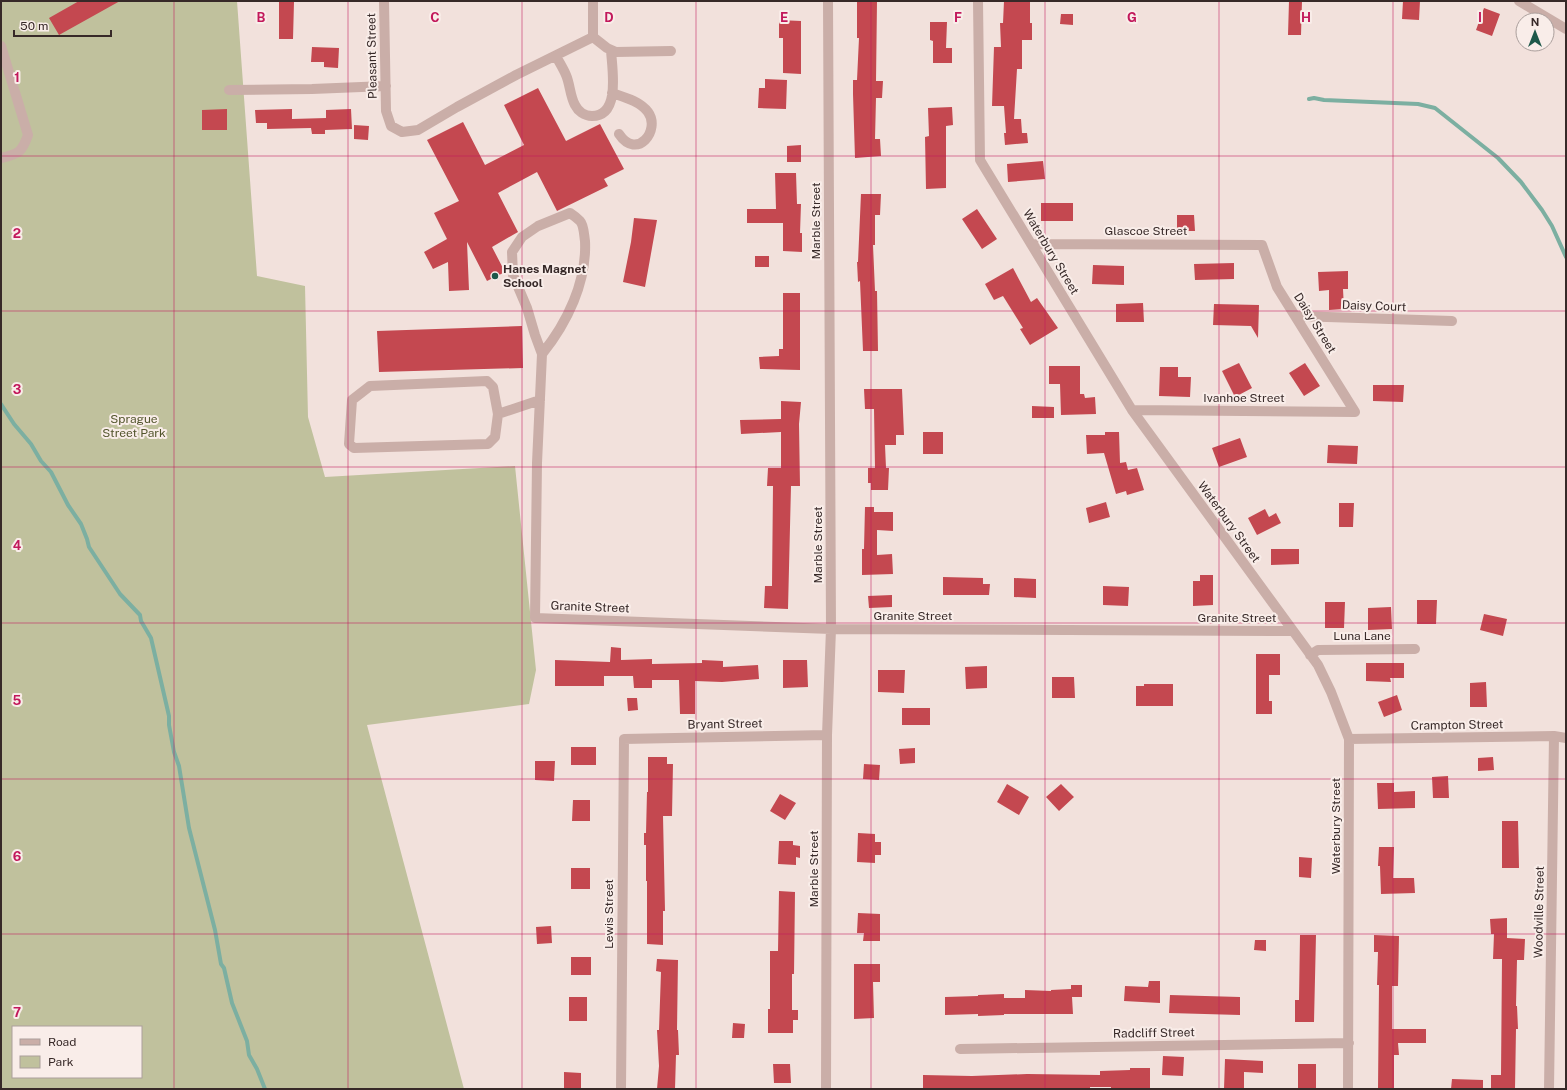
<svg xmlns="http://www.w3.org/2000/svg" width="1567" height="1090" font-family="'Public Sans',sans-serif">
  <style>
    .green { fill: #c0c19d; fill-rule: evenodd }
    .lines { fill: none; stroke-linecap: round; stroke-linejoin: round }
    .stream { stroke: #7cafa1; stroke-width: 4 }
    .building { fill: #c44850 }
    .minor { stroke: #caaea8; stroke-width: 10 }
    .grid { fill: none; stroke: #c2185b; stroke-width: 1; stroke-opacity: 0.55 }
    .poi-dot { fill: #1e584a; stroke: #f9ede9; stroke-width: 1.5 }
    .labels { text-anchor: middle; stroke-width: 4; stroke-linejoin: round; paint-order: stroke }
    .street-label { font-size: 12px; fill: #372928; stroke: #f9ede9 }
    .poi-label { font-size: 12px; font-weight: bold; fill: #372928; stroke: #f9ede9; text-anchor: start }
    .park-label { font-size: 12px; fill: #52552c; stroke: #f9ede9 }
    .grid-label { font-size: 13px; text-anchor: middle; font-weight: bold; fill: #c2185b; stroke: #f9ede9; stroke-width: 4; stroke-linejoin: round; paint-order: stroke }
  </style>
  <rect width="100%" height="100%" fill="#f2e1dc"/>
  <path class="green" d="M1 1H237L257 276 305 286 308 417 325 477 515 466 536 670 529 704 367 725 464 1089H1ZM13 1027H141V1077H13Z"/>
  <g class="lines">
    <path class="stream" d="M1309 99 1314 98 1324 100 1418 104 1435 108 1498 158 1521 182 1542 210 1552 226 1566 257
      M1 404 14 424 31 444 41 461 51 472 68 505 81 524 87 539 89 547 120 594 140 615 141 621 151 638 169 716V725L174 752 179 766 189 828 215 930 221 964 224 968 232 1003 247 1041 249 1055 257 1069 265 1089"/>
  </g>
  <path class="building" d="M79 1H120L59 35 49 18Z
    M857 1H877L876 81H883L882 98H876L875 139H880L881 156 855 158 853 94V80H857L859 38H857Z
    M1004 1H1030V23H1032V40H1022V69H1017L1014 119H1021L1022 133H1027L1028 143 1005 145 1004 133H1006L1004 106H992L994 47H1001L1000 23H1003Z
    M1289 1H1302L1301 35H1288Z
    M1403 1H1420L1419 20 1402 19Z
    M279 2H294L293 39H279Z
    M1484 8 1500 14 1492 36 1476 30Z
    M1061 14H1073V25L1060 24Z
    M779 20 801 21V74L783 73V38H779Z
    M930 22H947L946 48H952V63H933V41L930 40Z
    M312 47 339 48 338 68 324 67V62H311Z
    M765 79 787 80 786 109 758 108 759 88H765Z
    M538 88 566 141 600 124 624 169 604 179 608 186 557 211 537 172 498 193 518 232 492 247 505 272 487 281 467 242 469 290 449 291 448 262 433 269 424 252 447 239 434 213 459 201 427 140 463 122 485 165 524 145 504 105Z
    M952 107 953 125 946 126V188L926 189 925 137 929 136 928 108Z
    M227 109V130H202V110Z
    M292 109V119L326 118V110L351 109 352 129 325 130V134H312L311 128 267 129V123H256L255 110Z
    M354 125 369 126 368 140 354 139Z
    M801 145V162H787V146Z
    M1043 161 1045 179 1008 182 1007 164Z
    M775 173H796L797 204H801L800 233H802V252L783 251V223H747V209H776Z
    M861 194H881L880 215H875V245H873L875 291H877L878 351H863L860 281 858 282 857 262H858Z
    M1041 203H1073V221H1041Z
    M977 209 997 239 982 249 962 219Z
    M1177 215H1194L1195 231H1177Z
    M634 218 657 220 645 287 623 282 631 242Z
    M755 256H769V267H755Z
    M1234 263V279L1195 280 1194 264Z
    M1093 265 1124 266V285L1092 284Z
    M1013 268 1031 302 1037 298 1058 328 1030 345 1020 329 1023 328 1003 296 994 300 985 284Z
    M1348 271V289H1343L1344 309 1329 310V290L1319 291 1318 272Z
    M783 293H800V370L760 369 759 357 779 356V349H783Z
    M1143 303 1144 322H1116V304Z
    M1214 304 1259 305 1258 338 1251 326 1213 325Z
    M522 326 523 368 379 372 377 331Z
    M1239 363 1252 388 1235 397 1222 371Z
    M1305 363 1320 386 1304 396 1289 373Z
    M1049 366H1080V394H1084L1085 398 1095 397 1096 414 1061 415 1060 384H1049Z
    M1160 367H1178V377H1191L1190 397 1159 396Z
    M1373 385H1404L1403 402 1373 401Z
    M864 389H902L904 435H896V445H885L886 468H889L888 490H871V483H868V468H875L874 409H865Z
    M781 401 801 402 799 424 800 486H791L788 609 764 608 765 586H772L773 486H767L768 468H781V432L741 434 740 420 781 419Z
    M1032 406 1054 407V418H1032Z
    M923 432H943V454H923Z
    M1105 432H1119L1120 463 1126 462 1128 470 1137 468 1144 490 1127 495 1126 491 1116 494 1104 453 1087 454 1086 435H1105Z
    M1240 438 1247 457 1219 467 1212 448Z
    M1328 445 1358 446 1357 464 1327 463Z
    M1106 502 1110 517 1089 523 1086 508Z
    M1339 503H1354L1353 527H1339Z
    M865 507H874V512H893V531L877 530V555L892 554 893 574 862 575V549H864Z
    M1265 509 1269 517 1276 513 1281 523 1257 535 1248 518Z
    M1271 549H1299V564L1271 565Z
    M1200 575H1213V605L1193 606V581H1200Z
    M943 577 983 578V584H990L989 595H943Z
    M1014 578 1036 579V598L1014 597Z
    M1103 586 1129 587 1128 606 1103 605Z
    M892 595V607L869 608 868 596Z
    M1417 600H1437L1436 624H1417Z
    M1325 602H1345L1344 628H1325Z
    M1391 607 1392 629 1368 630V608Z
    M1484 614 1507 619 1503 636 1480 630Z
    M611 647 621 648V660L652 659V664L702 663V660L723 661V667L758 665 759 679 722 682 695 681V714H680L679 680H652V688H634L633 676H604V686H555V660L610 662Z
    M1256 654H1280V675H1269V701H1272V714H1256Z
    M783 660H807L808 687 783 688Z
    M1366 663H1404V678H1390L1391 682 1366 681Z
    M987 666V688L966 689 965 667Z
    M878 670H905L904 693 878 692Z
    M1052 677H1074L1075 698H1052Z
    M1486 682 1487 707H1470V683Z
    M1144 684H1173V706H1136V686H1144Z
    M1397 695 1402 710 1384 717 1378 702Z
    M627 698H637L638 710 628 711Z
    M902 708H930V725H902Z
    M571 747H596V765H571Z
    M915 748V763L900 764 899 749Z
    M648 757H667V764H673L672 816H663L665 911H663V945L647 944V881H646V845H644V833H646L647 792H648Z
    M1493 757 1494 770 1478 771V758Z
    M535 761H555L554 781 535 780Z
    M864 764 880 765 879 780 863 779Z
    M1448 776 1449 798H1433L1432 777Z
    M1377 783H1394V792L1415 791V808L1378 809Z
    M1007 784 1029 797 1019 815 997 802Z
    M1061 784 1074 797 1059 811 1046 797Z
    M780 794 796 803 785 820 770 811Z
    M573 800H590V821H572Z
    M1502 821H1518L1519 868H1502Z
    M858 833 875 834V842H881V855H875V863L857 862Z
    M779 841H793V845L800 846V858L796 857V865L778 864Z
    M1379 847H1394L1393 878H1414L1415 893 1381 894 1380 866H1378Z
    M1299 857 1312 858 1311 878 1299 877Z
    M571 868H590V889H571Z
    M779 891 795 892 794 974H792V1010H798V1020H793V1033H768V1009H770V951H778Z
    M858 913 880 914V941H863L864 933H857Z
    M1507 918V938L1525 939 1524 960H1517L1516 1006H1517L1518 1029H1516L1515 1089H1491V1075H1501L1502 959H1493L1494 934H1491L1490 919Z
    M551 926 552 943 537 944 536 927Z
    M1300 935H1316L1314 1022H1295V1000H1299Z
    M1374 935 1399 936 1398 986H1392V1029H1426V1043H1398L1399 1055H1394V1089H1378L1379 985H1377L1378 952H1374Z
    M1255 940H1266V951L1254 950Z
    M571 957H591V975H571Z
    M657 959 678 960 677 1030H678L679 1055H676L675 1089H657L659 1066 657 1030H659L661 972 656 971Z
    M854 964H880V982H873L874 1018 854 1019Z
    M1149 981H1160V1003L1124 1001 1125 986 1148 987Z
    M1071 985H1082V997H1072L1073 1014H1004V1015L978 1016V1014L945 1015V997L978 996V995L1004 994V998H1025V990L1051 991V990L1071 989Z
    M1170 995 1240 997V1015L1169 1013Z
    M569 997H587V1021H569Z
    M733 1023 745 1024 744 1038H732Z
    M1163 1056 1184 1057 1183 1076 1162 1075Z
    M1225 1059 1263 1061V1073L1244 1072V1089H1224Z
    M773 1064H790L791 1083H774Z
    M1298 1064H1316V1089H1298Z
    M1130 1068H1150V1089H1111V1087H1090V1089H923V1075L972 1076 1027 1074 1100 1075V1071L1130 1070Z
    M564 1072 581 1073V1089H564Z
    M1452 1079 1483 1080V1089H1451Z"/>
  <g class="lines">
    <path class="minor" d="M384 1 386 111 391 126 402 132 418 130 457 107 516 75 593 37
      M593 1V37
      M978 1 980 160 1132 410 1318 665 1331 692 1349 739 1348 1089
      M1519 1 1566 29
      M593 37 607 48 616 52 671 51
      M1 46 28 135C22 152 19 154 1 158
      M556 56C559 62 563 68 566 75 570 84 570 96 575 105 578 111 584 116 592 116 621 116 612 69 611 50
      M229 90 312 89 386 86
      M612 93C624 97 640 101 648 112 661 130 637 161 619 134
      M1031 244 1262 245 1277 287 1355 412
      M1296 316 1452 321
      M542 354C567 323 587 282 585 241 584 235 584 225 580 221 577 218 573 215 570 213L538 226 522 237 512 252 513 275 527 308 535 335 542 354 537 463 535 618 831 629 1292 631
      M1132 410 1355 412
      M498 414 495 437 488 444 354 448 349 444 352 400 370 386 487 381 493 387 498 414 540 400
      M1310 655 1318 650 1415 649
      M1349 739 1554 736 1566 738
      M960 1049 1349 1043
      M621 1089 624 739 827 735
      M826 1089 827 735 831 629 828 1
      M1549 1089 1554 736"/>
  </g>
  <path class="grid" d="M174 1V1089M348 1V1089M522 1V1089M696 1V1089M871 1V1089M1045 1V1089M1219 1V1089M1393 1V1089M1 156H1566M1 311H1566M1 467H1566M1 623H1566M1 779H1566M1 934H1566"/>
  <circle class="poi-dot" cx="495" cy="276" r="4"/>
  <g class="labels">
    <g class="street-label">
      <text transform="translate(372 56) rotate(-91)" y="4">Pleasant Street</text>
      <text transform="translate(816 221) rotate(-90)" y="4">Marble Street</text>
      <text x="1146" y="235">Glascoe Street</text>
      <text transform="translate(1051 252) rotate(59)" y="4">Waterbury Street</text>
      <text transform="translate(1374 306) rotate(2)" y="4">Daisy Court</text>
      <text transform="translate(1315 323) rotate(58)" y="4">Daisy Street</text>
      <text x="1244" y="402">Ivanhoe Street</text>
      <text transform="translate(1229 522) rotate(54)" y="4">Waterbury Street</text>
      <text transform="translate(818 545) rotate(-90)" y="4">Marble Street</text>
      <text transform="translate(590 607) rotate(2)" y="4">Granite Street</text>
      <text x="913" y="620">Granite Street</text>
      <text x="1237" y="622">Granite Street</text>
      <text x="1362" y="640">Luna Lane</text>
      <text transform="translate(725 724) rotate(-1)" y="4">Bryant Street</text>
      <text transform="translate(1457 725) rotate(-1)" y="4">Crampton Street</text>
      <text transform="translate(1336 826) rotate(-90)" y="4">Waterbury Street</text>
      <text transform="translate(814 869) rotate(-90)" y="4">Marble Street</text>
      <text transform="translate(1539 912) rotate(-89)" y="4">Woodville Street</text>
      <text transform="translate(609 914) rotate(-90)" y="4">Lewis Street</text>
      <text transform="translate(1154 1033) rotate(-1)" y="4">Radcliff Street</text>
    </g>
    <g class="poi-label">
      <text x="503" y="273">Hanes Magnet<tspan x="503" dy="14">School</tspan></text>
    </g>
    <g class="park-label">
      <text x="134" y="423">Sprague<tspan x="134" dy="14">Street Park</tspan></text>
    </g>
  </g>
  <g class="grid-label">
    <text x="261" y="22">B</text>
    <text x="435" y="22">C</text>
    <text x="609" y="22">D</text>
    <text x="784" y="22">E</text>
    <text x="958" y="22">F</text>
    <text x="1132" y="22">G</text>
    <text x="1306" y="22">H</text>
    <text x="1480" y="22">I</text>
    <text x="17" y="82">1</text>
    <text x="17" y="238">2</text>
    <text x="17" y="394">3</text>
    <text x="17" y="550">4</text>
    <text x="17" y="705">5</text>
    <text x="17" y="861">6</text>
    <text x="17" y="1017">7</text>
  </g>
  <rect width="1567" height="1090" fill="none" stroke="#372928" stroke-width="4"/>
  <rect x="12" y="1026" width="130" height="52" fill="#f9ede9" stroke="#ab9f9c"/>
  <rect x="20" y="1039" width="20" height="6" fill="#caaea8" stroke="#ab9f9c"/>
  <text x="48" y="1046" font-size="12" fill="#372928">Road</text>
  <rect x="20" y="1056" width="20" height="12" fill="#c0c19d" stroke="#ab9f9c"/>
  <text x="48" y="1066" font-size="12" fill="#372928">Park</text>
  <g transform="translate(1535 32)"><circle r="19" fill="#f9ede9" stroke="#ab9f9c"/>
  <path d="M0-3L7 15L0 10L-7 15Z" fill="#1e584a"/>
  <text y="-6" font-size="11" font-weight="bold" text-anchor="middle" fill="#372928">N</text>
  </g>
  <path d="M14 30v6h97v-6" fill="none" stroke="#372928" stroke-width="2"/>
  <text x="20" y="30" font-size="12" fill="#372928" stroke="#f9ede9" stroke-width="3" paint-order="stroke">50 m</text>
</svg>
